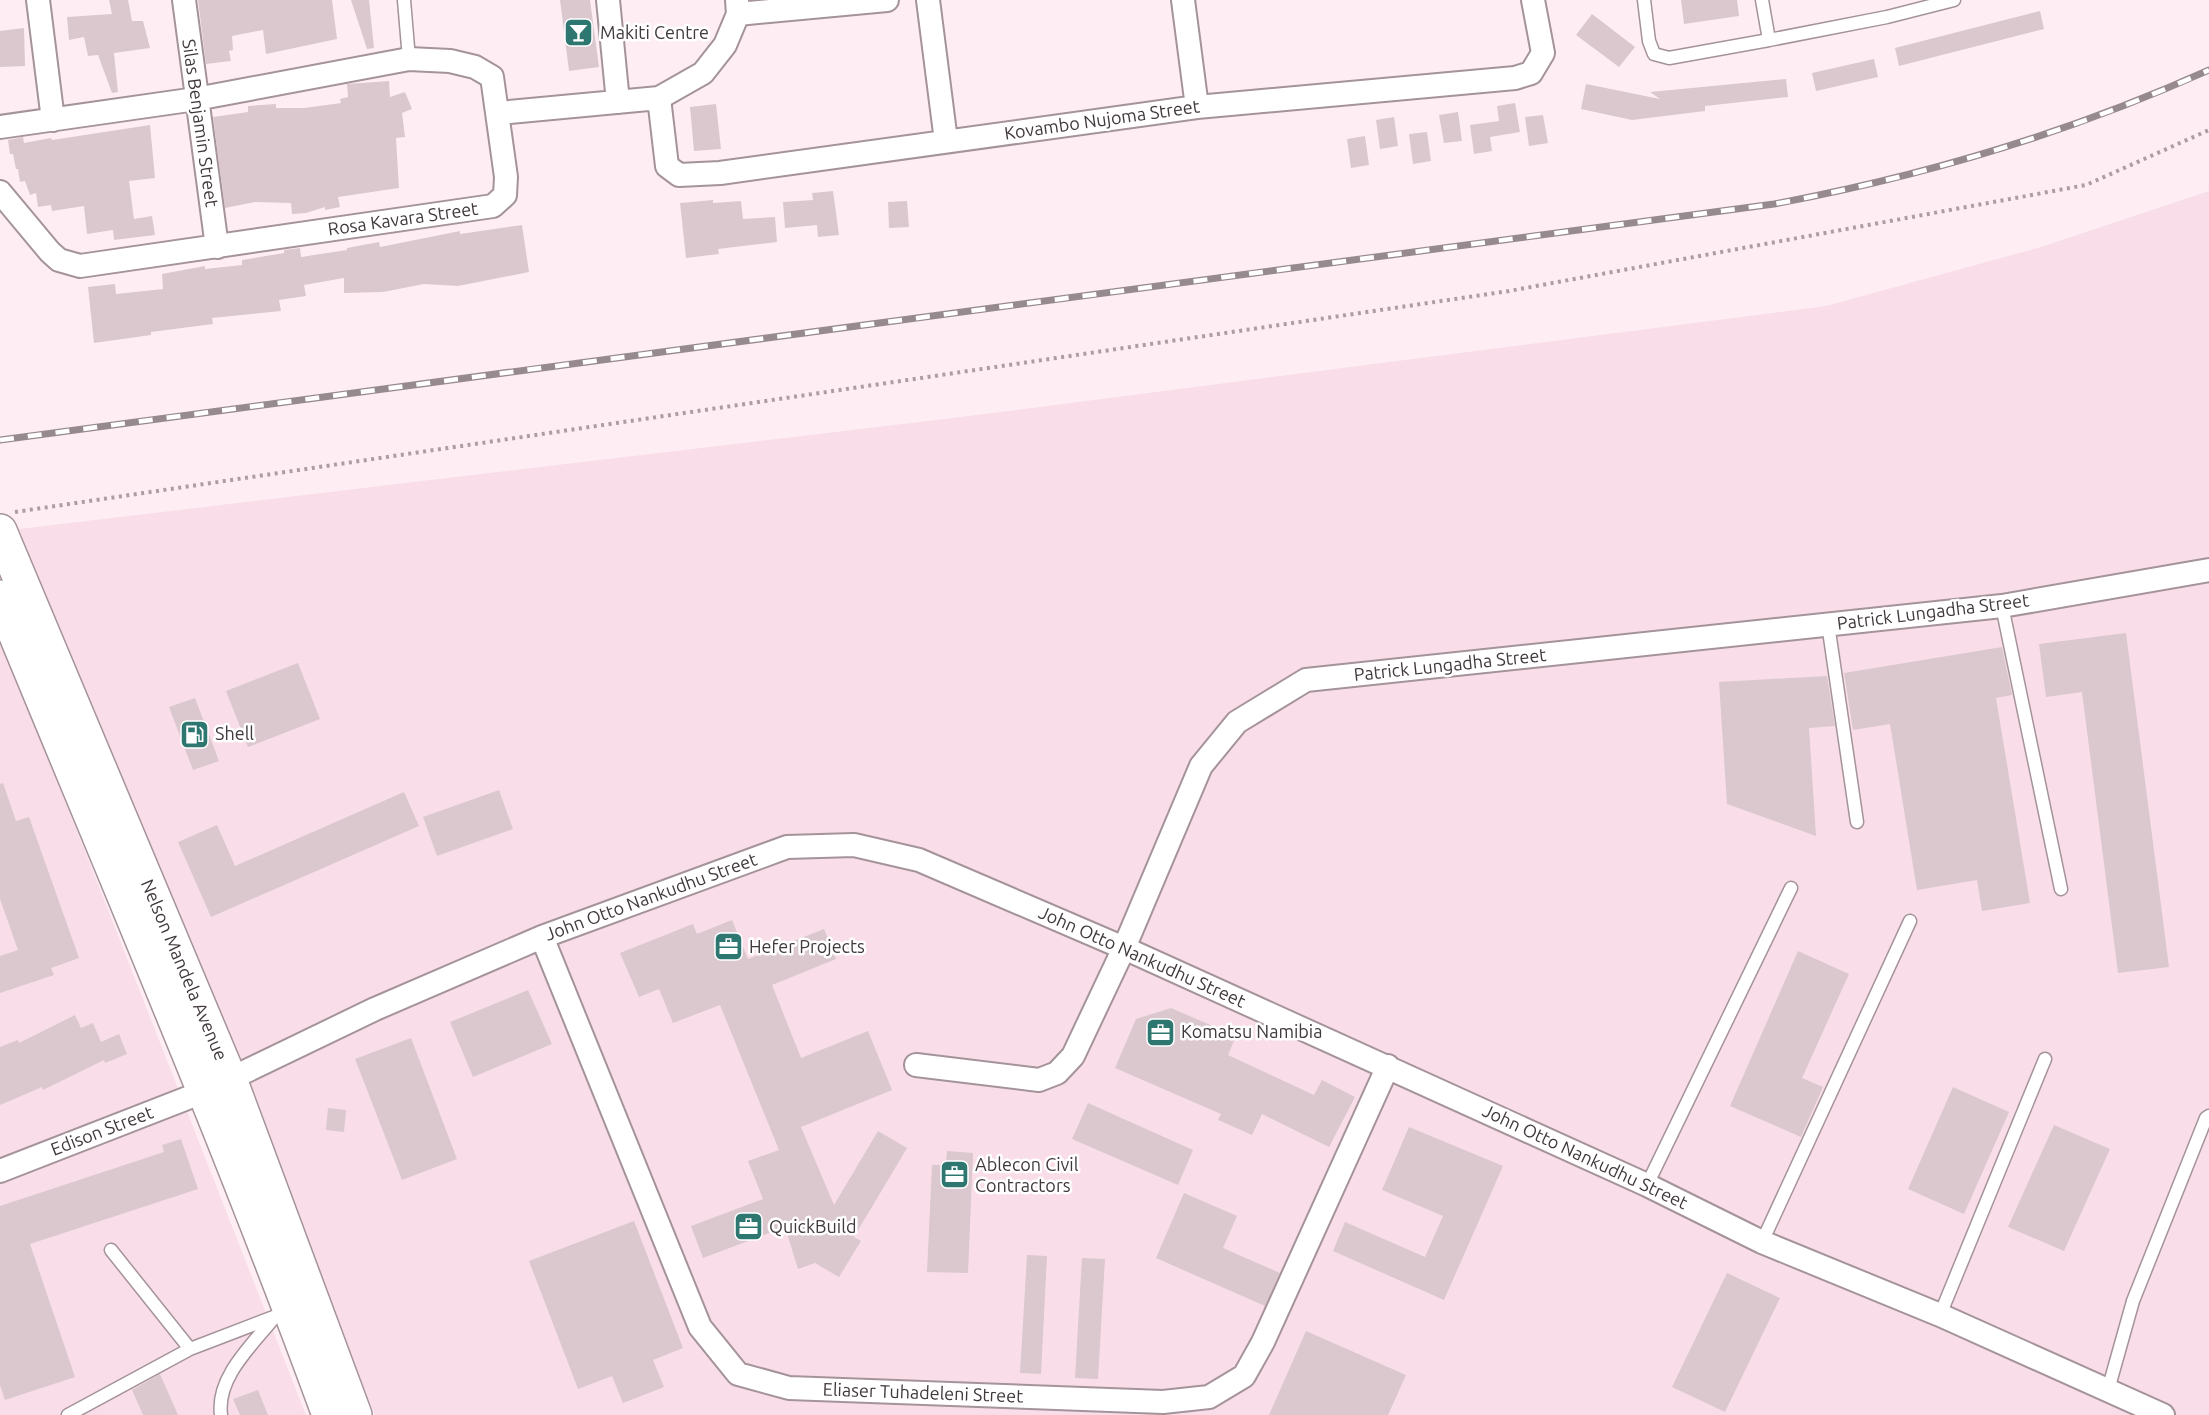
<svg xmlns="http://www.w3.org/2000/svg" width="2209" height="1415" font-family="Ubuntu,sans-serif">
  <style>
    .built { fill: #f9dee9 }
    .building { fill: #dac8ce }
    .lines { fill: none; stroke-linecap: round; stroke-linejoin: round }
    .service-casing { stroke: #a5939a; stroke-width: 15 }
    .minor-casing { stroke: #a5939a; stroke-width: 26 }
    .primary-casing { stroke: #a5939a; stroke-width: 36 }
    .path { stroke: #ab9ea3; stroke-width: 4; stroke-dasharray: 3 4.5; stroke-linecap: butt }
    .service { stroke: #fff; stroke-width: 12 }
    .minor { stroke: #fff; stroke-width: 22 }
    .primary { stroke: #fff; stroke-width: 33 }
    .rail-casing { stroke: #968a8f; stroke-width: 7 }
    .rail { stroke: #fff; stroke-width: 4.5; stroke-dasharray: 14; stroke-linecap: butt }
    .labels { text-anchor: middle; stroke-width: 5; stroke-linejoin: round; paint-order: stroke }
    .poi-label { font-size: 18px; fill: #41393c; stroke: #fff; text-anchor: start }
    .street-label { font-size: 18px; fill: #41393c; stroke: #fff }
  </style>
  <rect width="100%" height="100%" fill="#feeef4"/>
  <path class="built" d="M2209 191V1415H375L19 529 961 417 1826 306 2041 247Z
    M0 634 306 1415H0Z"/>
  <path class="building" d="M109 0H128L132 21H143L150 48 114 53 118 92 112 93 98 55 88 56 84 37 69 40 67 17 112 14Z
    M198 0H332L337 39 266 54 263 30 232 36 233 50 229 51 231 61 206 64Z
    M351 0H369L374 48 367 49Z
    M560 0H590L599 67 569 71Z
    M1681 0H1737L1739 16 1684 24Z
    M2040 11 2044 29 1899 66 1895 48Z
    M1592 14 1635 47 1619 67 1576 35Z
    M24 28 25 66 0 67V31Z
    M1874 59 1878 77 1816 91 1812 73Z
    M1786 79 1788 97 1705 106V111L1632 120 1581 109 1586 84 1660 99 1650 92Z
    M389 81 390 97 405 92 412 109 402 113 405 137 396 138 399 188 338 197 340 207 325 210V207L306 213 292 214 291 203 255 202 225 208 213 117 248 112V106L276 104V108H304L341 103 340 99 348 97 347 84Z
    M1515 103 1520 132 1490 137 1492 151 1474 154 1470 125 1499 121 1497 106Z
    M716 104 721 149 694 151 690 107Z
    M1458 112 1462 141 1444 143 1439 115Z
    M1543 115 1548 143 1529 146 1525 117Z
    M1394 117 1398 146 1380 149 1376 120Z
    M150 125 155 178 129 181 134 219 152 216 155 235 114 240 113 230 87 234 84 206 52 211 51 205 38 207 36 193 30 195 25 181 20 182 18 169H16L13 154H10L8 140 23 137 24 143 51 138 52 140Z
    M1427 132 1431 161 1413 164 1409 134Z
    M1365 136 1369 165 1351 168 1347 139Z
    M833 191 839 235 818 237 817 225 785 228 783 202 813 200 812 193Z
    M713 200V203L741 201 743 219 775 217 777 242 718 249 719 254 686 258 680 203Z
    M907 201 909 227 889 228 888 202Z
    M522 225 529 272 458 286 424 284 383 292 344 293V278L304 285 306 296 279 300 281 311 212 318 213 324 151 332V335L94 343 88 287 115 284 116 294 163 289 162 274 205 266V269L242 265V260L284 253V250L300 248 301 257 347 250V248L379 242 380 247 460 231V234Z
    M2126 633 2169 967 2118 973 2082 692 2046 697 2039 644Z
    M2002 647 2012 695 1996 698 2030 903 1982 911 1977 880 1917 890 1890 724 1853 730 1844 673Z
    M298 663 320 719 248 747 226 691Z
    M1827 676 1835 726 1809 728 1816 836 1727 804 1719 682Z
    M195 698 219 761 193 770 169 707Z
    M3 783 16 821 29 817 79 958 51 968 54 975 0 993V956L18 950 0 899V784Z
    M499 790 513 829 437 856 423 817Z
    M404 792 419 826 211 917 178 842 217 825 235 866Z
    M732 920 748 959 824 929 836 959 772 985 801 1058 868 1031 892 1090 801 1127 834 1205 878 1131 907 1148 854 1237 861 1241 839 1277 815 1263 798 1269 785 1227 703 1258 691 1226 763 1199 748 1161 779 1150 720 1005 673 1023 659 989 639 997 620 953 693 924 697 934Z
    M1798 951 1849 974 1802 1078 1823 1087 1801 1137 1730 1106Z
    M528 990 552 1044 473 1077 450 1022Z
    M1171 1008 1236 1036 1228 1055 1314 1095 1322 1080 1355 1097 1329 1147 1262 1114 1252 1135 1218 1120 1221 1114 1115 1068 1136 1019Z
    M75 1015 81 1028 93 1023 101 1042 119 1034 127 1054 105 1063 104 1060 43 1090 42 1087 0 1105V1047L18 1040 19 1043Z
    M411 1038 457 1159 402 1180 355 1059Z
    M1953 1087 2009 1112 1964 1214 1908 1189Z
    M1088 1103 1193 1150 1178 1185 1072 1139Z
    M328 1108 346 1110 344 1132 326 1130Z
    M2054 1125 2110 1149 2064 1251 2008 1227Z
    M1409 1127 1503 1166 1444 1300 1333 1251 1345 1222 1425 1257 1443 1216 1382 1190Z
    M181 1139 198 1189 30 1244 75 1377 5 1400 0 1385V1206L164 1152 162 1145Z
    M947 1151 973 1153 968 1273 927 1272 932 1165H946Z
    M1184 1193 1237 1216 1223 1248 1280 1273 1265 1306 1156 1258Z
    M634 1221 683 1348 653 1360 664 1387 623 1403 612 1376 578 1389 529 1261Z
    M1027 1255 1047 1256 1041 1374 1020 1373Z
    M1082 1258 1105 1259 1098 1379 1075 1378Z
    M1727 1273 1780 1298 1725 1412 1672 1387Z
    M1306 1331 1406 1375 1388 1415H1269Z
    M160 1374 178 1415H143L132 1390Z
    M258 1390 268 1415H240L233 1399Z"/>
  <g class="lines">
    <defs>
      <path id="service" d="M404 0 409 59
        M1644 0 1649 41 1654 54 1669 58 1769 40
        M1762 0 1769 40 1887 17 1954 0
        M2002 606 2061 889
        M1828 624 1857 822
        M1647 1185 1791 888
        M1762 1242 1910 921
        M111 1250 190 1349
        M1940 1315 2045 1059
        M2108 1390 2133 1301 2206 1118 2209 1116
        M68 1415 190 1349 289 1311
        M221 1415C216 1378 251 1346 273 1319"/>
      <path id="minor" d="M38 0 53 120
        M184 0 217 247
        M608 0 618 102
        M928 0 946 141
        M1183 0 1197 107
        M738 14 887 0
        M659 98 667 166 679 175 720 173 1197 107 1515 78 1531 73 1543 53 1533 0
        M499 113 659 98 703 73 725 45 738 14 737 0
        M0 127 196 99 409 59 450 61 475 67 492 77 506 177 505 195 493 206 80 266 59 260 50 252 0 192
        M542 937 700 1327 738 1374 789 1388 1163 1402 1209 1397 1244 1376 1263 1342 1388 1066
        M916 1065 1039 1080 1057 1073 1073 1056 1124 948 1201 766 1237 722 1306 680 2002 606 2209 570
        M0 1171 203 1092 375 1009 542 937 787 847 854 845 919 860 1124 948 1647 1185 1762 1242 1940 1315 2163 1415"/>
      <path id="primary" d="M0 531 230 1079 355 1415
        M0 597C112 869 228 1139 329 1415"/>
    </defs>
    <use href="#service" class="service-casing"/>
    <use href="#minor" class="minor-casing"/>
    <use href="#primary" class="primary-casing"/>
    <path class="path" d="M15 512 1509 291 2086 185 2209 130"/>
    <use href="#service" class="service"/>
    <use href="#minor" class="minor"/>
    <use href="#primary" class="primary"/>
    <defs>
      <path id="rail" d="M0 440 1774 204C1924 176 2069 133 2209 70"/>
    </defs>
    <use href="#rail" class="rail-casing"/>
    <use href="#rail" class="rail"/>
  </g>
  <defs>
    <symbol id="bar-square" viewBox="-11 -11 22 22"><rect x="-9" y="-9" width="18" height="18" rx="4" fill="#2e7771" stroke="#fff"/><path d="M-6-5H6L.8 .8V4.5H3.5V6h-7V4.5H-.8V.8Z" fill="#fff"/></symbol>
    <symbol id="fuel-square" viewBox="-11 -11 22 22"><rect x="-9" y="-9" width="18" height="18" rx="4" fill="#2e7771" stroke="#fff"/><path d="M-5.5-6h7V0h2V4h1.3V-2.5L3-4.5l.8-.8L6-3V5H2.5V1h-1V6h-7ZM-4.2-4.7v3.2H.2V-4.7Z" fill="#fff"/></symbol>
    <symbol id="office-square" viewBox="-11 -11 22 22"><rect x="-9" y="-9" width="18" height="18" rx="4" fill="#2e7771" stroke="#fff"/><path d="M-6-3h4V-5.5h4V-3h4V5H-6ZM-1-4.5V-3h2v-1.5ZM-6 0V1H6V0Z" fill="#fff"/></symbol>
  </defs>
  <g fill-rule="evenodd">
    <use href="#bar-square" x="562" y="16" width="33" height="33"/>
    <use href="#fuel-square" x="178" y="718" width="33" height="33"/>
    <use href="#office-square" x="712" y="930" width="33" height="33"/>
    <use href="#office-square" x="1144" y="1016" width="33" height="33"/>
    <use href="#office-square" x="938" y="1158" width="33" height="33"/>
    <use href="#office-square" x="732" y="1210" width="33" height="33"/>
  </g>
  <g class="labels">
    <g class="poi-label">
      <text x="600" y="39">Makiti Centre</text>
      <text x="215" y="740">Shell</text>
      <text x="749" y="953">Hefer Projects</text>
      <text x="1181" y="1038">Komatsu Namibia</text>
      <text x="975" y="1171">Ablecon Civil<tspan x="975" dy="21">Contractors</tspan></text>
      <text x="769" y="1233">QuickBuild</text>
    </g>
    <g class="street-label">
      <text transform="translate(1102 120) rotate(-8)" y="6">Kovambo Nujoma Street</text>
      <text transform="translate(200 123) rotate(82)" y="6">Silas Benjamin Street</text>
      <text transform="translate(403 219) rotate(-8)" y="6">Rosa Kavara Street</text>
      <text transform="translate(1933 612) rotate(-7)" y="6">Patrick Lungadha Street</text>
      <text transform="translate(1450 665) rotate(-6)" y="6">Patrick Lungadha Street</text>
      <text transform="translate(651 897) rotate(-20)" y="6">John Otto Nankudhu Street</text>
      <text transform="translate(1142 957) rotate(24)" y="6">John Otto Nankudhu Street</text>
      <text transform="translate(184 970) rotate(67)" y="6">Nelson Mandela Avenue</text>
      <text transform="translate(102 1131) rotate(-21)" y="6">Edison Street</text>
      <text transform="translate(1585 1157) rotate(25)" y="6">John Otto Nankudhu Street</text>
      <text transform="translate(923 1393) rotate(2)" y="6">Eliaser Tuhadeleni Street</text>
    </g>
  </g>
</svg>
